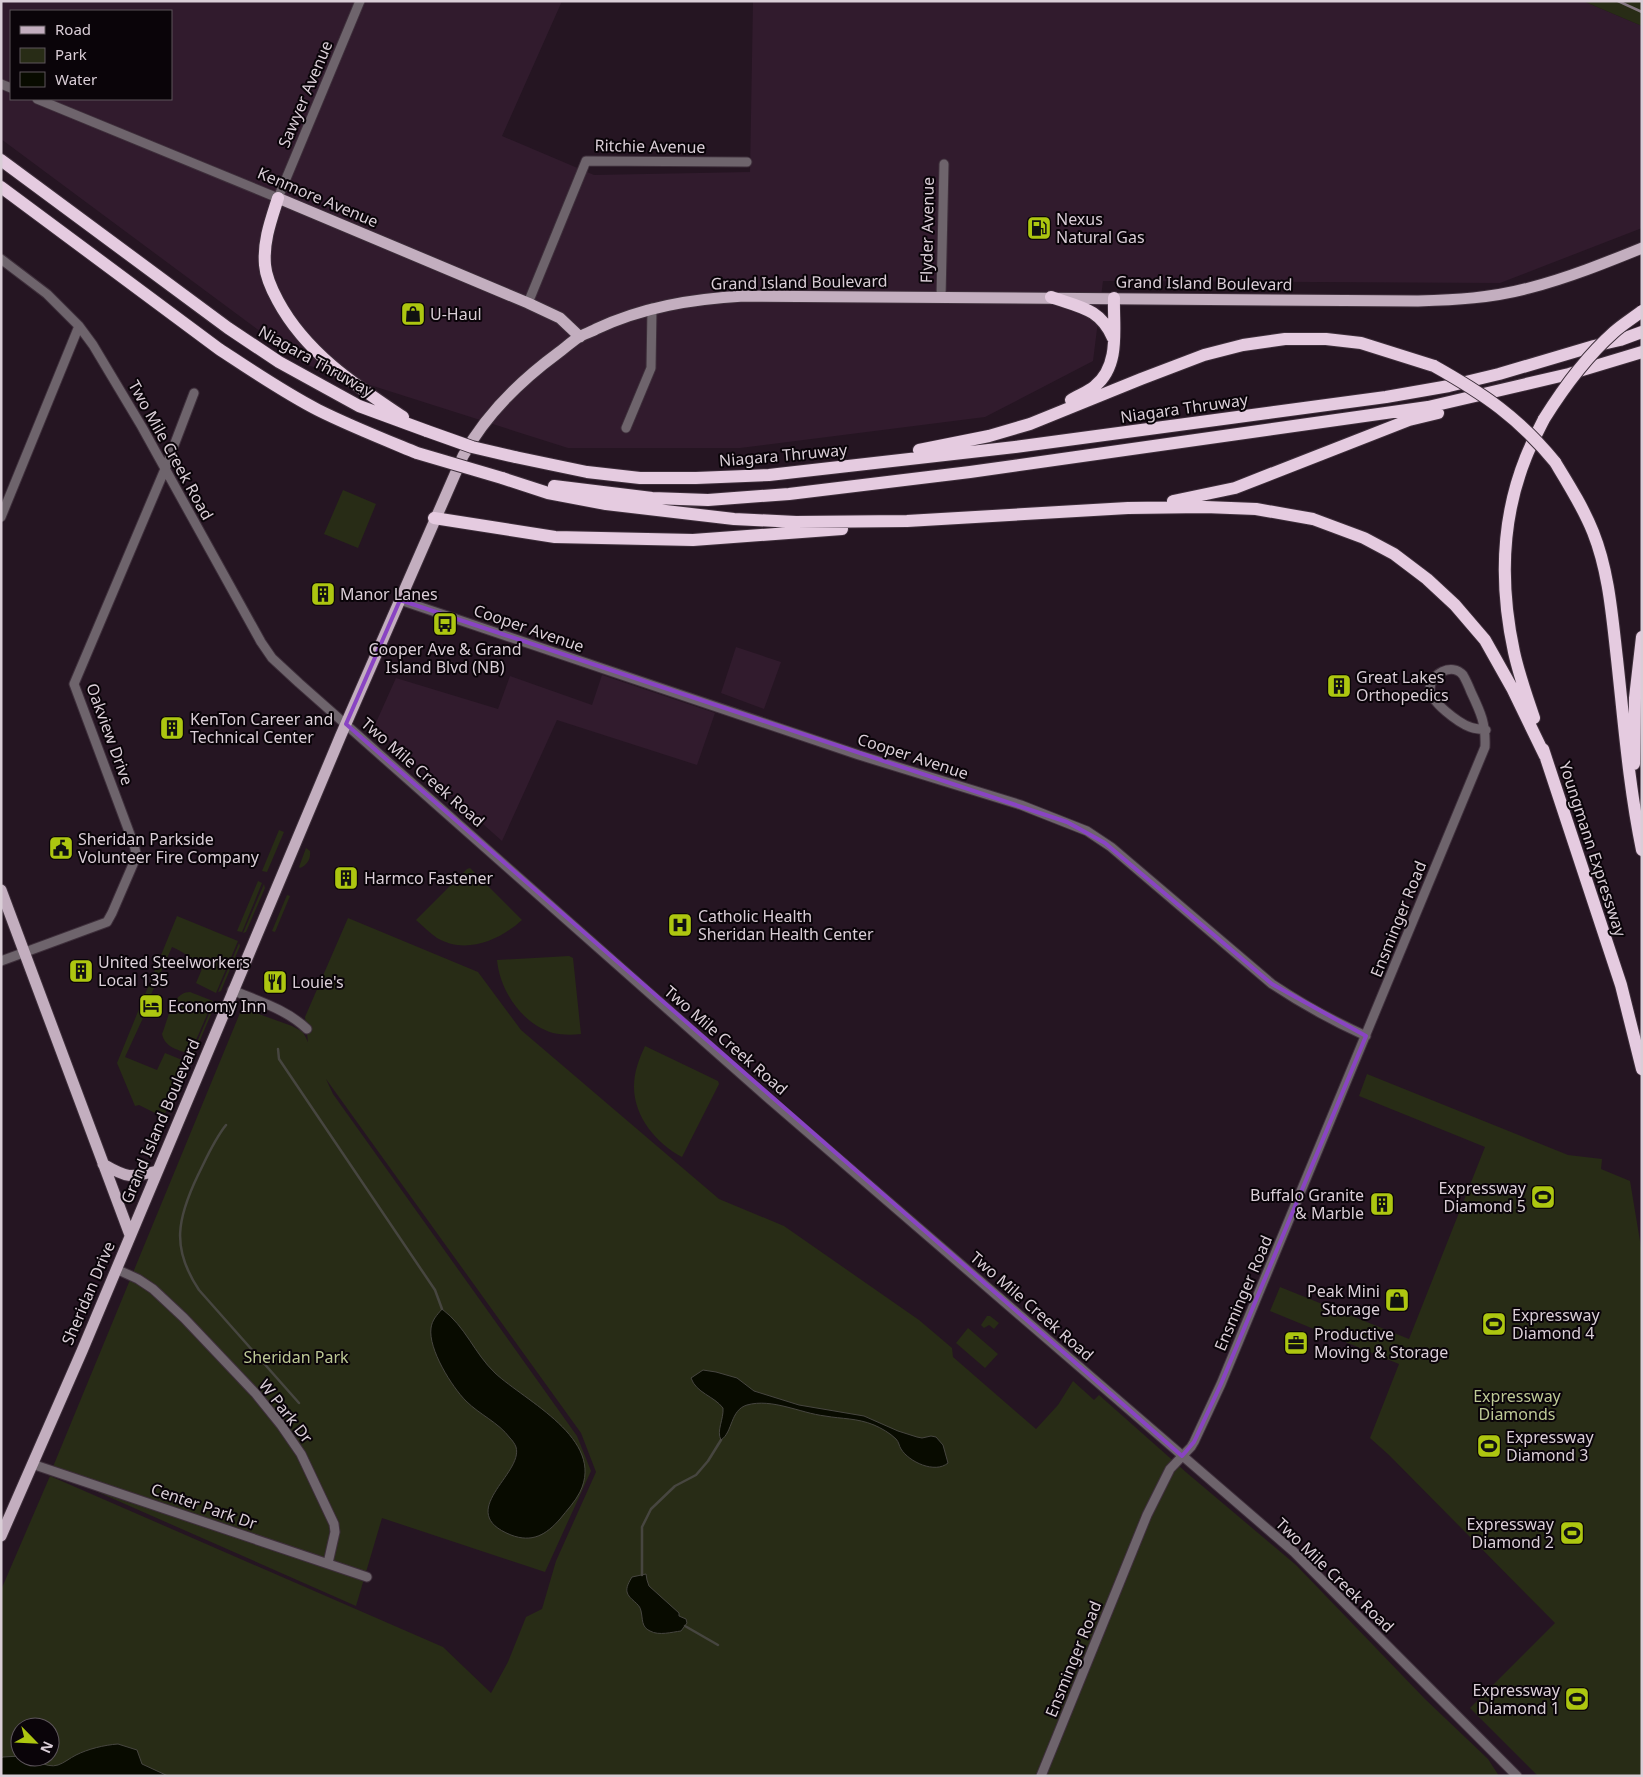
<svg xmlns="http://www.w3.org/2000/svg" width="1643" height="1777" font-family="'Noto Sans',sans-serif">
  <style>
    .built { fill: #311b2d; fill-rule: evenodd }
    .green { fill: #282c16; fill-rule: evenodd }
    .water { fill: #080b00; stroke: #474640 }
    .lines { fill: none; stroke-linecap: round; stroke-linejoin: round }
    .stream { stroke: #474640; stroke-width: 2.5 }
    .minor-casing { stroke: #3e2f3b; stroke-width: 11 }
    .major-casing { stroke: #3e2f3b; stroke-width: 13 }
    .highway-casing { stroke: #3e2f3b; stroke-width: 14 }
    .minor { stroke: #6e646c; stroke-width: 9 }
    .major { stroke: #c3aebf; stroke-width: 11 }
    .highway { stroke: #e5cbe0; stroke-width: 12 }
    .rail { stroke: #837680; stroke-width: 2.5 }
    .highway-bridge-casing { stroke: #3e2f3b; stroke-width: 14; stroke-linecap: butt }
    .highway-bridge { stroke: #e5cbe0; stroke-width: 12 }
    .marked { fill: none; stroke: #8944c3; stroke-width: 4; stroke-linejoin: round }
    .labels { text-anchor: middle; stroke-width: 4; stroke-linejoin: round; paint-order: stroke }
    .street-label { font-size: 16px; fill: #daced7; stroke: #0a0409 }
    .poi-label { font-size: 16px; fill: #daced7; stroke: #0a0409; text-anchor: start }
    .park-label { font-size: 16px; fill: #bdc995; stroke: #0a0409 }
  </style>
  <rect width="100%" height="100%" fill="#251522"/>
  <path class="built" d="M1 1H562L502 136 594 175 750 172 753 1H1583L1642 26V228L1500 283 1103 281 1093 361 985 417 740 448H568L304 364 1 139ZM11 11H171V99H11Z
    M736 647 781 662 764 709 721 693Z
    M602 675 715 713 697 765 557 720 502 841 374 727 396 678 498 709 510 676 592 705Z"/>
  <path class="green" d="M1583 1H1642V26Z
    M343 490 376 504 358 548 324 534Z
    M279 830 284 832 267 872 262 871Z
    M306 848 310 851C311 859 307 865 300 868L299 867Z
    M470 868 522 920C500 940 466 955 437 938 430 933 423 926 416 920L467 869Z
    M258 881 262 883 242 932 237 931Z
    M264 884 265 888 246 932 243 933Z
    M287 895 290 896 275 932 272 931Z
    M177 916 238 941 216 993 196 983 202 969C191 958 186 953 172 947L150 997 147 996 140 1017 143 1018 125 1057 157 1070 165 1053 187 1062 165 1114H157L139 1105 135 1106 117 1063Z
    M348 918 478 972 521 1030 719 1199 784 1226 919 1320 952 1348 953 1357 1036 1429 1058 1405 1073 1381 1094 1400 1099 1395 1187 1473 1296 1565 1425 1699 1488 1759 1499 1776H1V1590L50 1476 443 1647 491 1693 508 1662 526 1617 542 1609 556 1561 596 1472 581 1433 326 1079 333 1094 577 1436 591 1471 545 1572 382 1518 356 1606 91 1489 50 1474 242 1008 292 1026 303 1032 308 1042 305 1017ZM20 1727H50V1757H20Z
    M239 943 240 946 221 991 218 992Z
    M569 956 573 958 581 1034C572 1035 562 1035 553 1033 522 1024 500 991 497 960Z
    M190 992 213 1001 190 1054C179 1050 165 1048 162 1034 168 1020 172 992 190 992Z
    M214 1002 215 1005 195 1052 192 1054Z
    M645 1046 718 1081 719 1084 682 1157C657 1144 634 1117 634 1087 634 1072 639 1059 645 1046Z
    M1367 1074 1568 1155 1602 1159 1601 1169 1630 1181 1642 1253V1776H1538L1470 1708 1555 1623 1389 1455 1370 1438 1399 1364 1270 1311 1280 1287 1409 1339 1485 1147 1359 1096Z
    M987 1316H990L999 1323 994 1329 989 1325 984 1328 981 1325Z
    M968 1328 998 1354 985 1368 956 1343Z"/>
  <path class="water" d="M442 1309C466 1327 474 1353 495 1373 525 1401 606 1439 580 1492 575 1502 567 1510 560 1519 546 1535 532 1543 511 1535 453 1512 524 1474 516 1447 515 1444 512 1440 510 1438 498 1422 480 1415 466 1401 452 1387 428 1349 431 1328 432 1320 437 1315 442 1309Z
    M703 1370 716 1372 737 1378 754 1391 799 1405 864 1416 898 1431 917 1437 922 1438 931 1436 936 1437 943 1445 948 1463C935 1474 909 1462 901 1449 899 1446 899 1442 896 1439 890 1433 881 1428 874 1425 857 1418 842 1419 825 1416 800 1413 772 1398 747 1405 730 1410 733 1432 721 1440 716 1431 724 1419 723 1408 714 1396 696 1393 691 1378Z
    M646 1574 647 1580 649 1586 679 1613V1616L686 1619 687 1623 681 1631C672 1632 659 1636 650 1631 641 1627 643 1619 641 1611 640 1603 629 1600 627 1592 626 1587 629 1582 632 1577Z
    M118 1744 137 1750 142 1764 168 1776H1V1758L3 1757 20 1756V1757C33 1757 46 1769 58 1765 64 1763 70 1758 76 1755 88 1749 104 1745 118 1744Z"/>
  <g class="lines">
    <path class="stream" d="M278 1049 279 1059 435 1290 442 1309
      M226 1125C214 1140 207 1157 198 1175 177 1219 171 1248 199 1290L299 1403
      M642 1575V1527L651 1509 675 1486 696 1475 708 1461 721 1440
      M685 1626 718 1645"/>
    <defs>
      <path id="minor" d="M1 84 11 88
        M37 99 278 198 360 1
        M1 259 47 294 79 326 93 345 142 427 261 642 272 658 299 683 760 1091 1294 1552 1517 1776
        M941 297 944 164
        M528 303 586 161 747 162
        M626 428 651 368 652 308
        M1 517 79 326
        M400 600 859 755 1021 805 1087 831 1111 847 1272 984C1302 1004 1333 1021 1366 1036
        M1 961 107 922 112 913 134 862 136 853 134 845 74 684 165 469 194 393
        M232 990C258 1001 286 1009 307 1029
        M116 1269 138 1279 153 1289 184 1318 256 1394 281 1425 301 1454 334 1524 335 1532 328 1563
        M32 1464 367 1577
        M1041 1776 1147 1515 1170 1469 1191 1447 1194 1442 1221 1384 1485 747C1486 724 1481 713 1471 692 1469 687 1466 680 1463 675 1452 662 1430 674 1430 689 1430 702 1459 723 1470 727 1475 729 1481 729 1486 730"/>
      <path id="major" d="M278 198 528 303 560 318 580 337
        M1 890 130 1235
        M103 1164C127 1178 130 1178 157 1171
        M1 1536 82 1351 341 735 463 456C486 414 520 381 558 353 565 348 571 342 579 337 584 334 591 332 596 329 643 307 692 299 744 296L1418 301C1455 300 1492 298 1529 288 1568 278 1605 263 1642 248"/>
      <path id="highway" d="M1 160 228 328 279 362 359 406 427 431
        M1 187 219 349C251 370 283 392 318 410 350 426 383 439 417 453
        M278 198C271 220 263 241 265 265 266 278 272 290 278 301 306 353 355 385 403 417
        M1051 297C1079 307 1100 308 1113 338
        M1071 400C1079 395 1088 392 1095 386 1121 365 1113 327 1114 298
        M919 450 989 436 1030 424 1141 379 1204 355 1243 345 1285 339H1326L1361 343 1434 366
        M515 457 587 472 640 478H696L769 475 1015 447 1386 397 1449 386 1499 374 1594 346 1620 340 1642 332
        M1555 462C1569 485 1583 507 1593 532 1609 572 1612 616 1617 659 1624 723 1629 787 1642 850
        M502 478 548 493 606 504 734 519 796 522 907 521 1128 508 1205 507 1256 509 1313 519 1364 538 1394 554 1427 579 1455 605 1485 640 1512 688 1545 756
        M554 486 652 498 708 500 789 494 970 472 1428 407 1569 374 1642 352
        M1173 501 1235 488 1409 420 1438 413
        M434 518 555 537 693 540 842 529
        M1534 718C1527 697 1519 675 1514 652 1500 587 1501 519 1526 457 1531 444 1538 431 1544 419
        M1543 749 1621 985 1642 1069
        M1634 764 1635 698 1642 637"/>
    </defs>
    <use href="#minor" class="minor-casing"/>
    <use href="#major" class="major-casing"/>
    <use href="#highway" class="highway-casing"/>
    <use href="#minor" class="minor"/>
    <use href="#major" class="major"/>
    <use href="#highway" class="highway"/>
    <path class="rail" d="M1618 1 1642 12"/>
    <defs>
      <path id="highway-bridge" d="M1434 366C1484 394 1519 418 1555 462
        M1544 419C1564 387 1586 357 1614 332 1623 324 1633 318 1642 311
        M427 431 472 447 515 457
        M417 453 502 478"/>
    </defs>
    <use href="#highway-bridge" class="highway-bridge-casing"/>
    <use href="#highway-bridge" class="highway-bridge"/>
  </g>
  <path class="marked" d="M400 600 1067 822 1105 843 1272 984 1366 1036 1221 1384 1194 1442 1182 1456 346 724Z"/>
  <defs>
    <symbol id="fuel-square" viewBox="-11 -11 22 22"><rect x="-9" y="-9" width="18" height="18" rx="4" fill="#adc610" stroke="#0a0409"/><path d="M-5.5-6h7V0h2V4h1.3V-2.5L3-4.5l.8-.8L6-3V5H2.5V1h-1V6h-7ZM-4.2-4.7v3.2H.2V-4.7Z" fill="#111"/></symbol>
    <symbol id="shop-square" viewBox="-11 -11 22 22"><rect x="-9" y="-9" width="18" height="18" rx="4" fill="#adc610" stroke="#0a0409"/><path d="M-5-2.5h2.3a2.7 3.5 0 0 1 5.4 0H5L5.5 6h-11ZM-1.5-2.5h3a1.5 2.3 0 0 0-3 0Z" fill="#111"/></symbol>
    <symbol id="building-square" viewBox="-11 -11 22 22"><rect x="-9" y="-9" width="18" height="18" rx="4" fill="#adc610" stroke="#0a0409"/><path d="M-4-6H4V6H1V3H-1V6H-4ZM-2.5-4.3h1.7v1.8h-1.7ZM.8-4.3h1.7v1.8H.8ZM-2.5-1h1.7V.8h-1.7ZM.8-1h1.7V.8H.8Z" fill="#111"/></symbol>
    <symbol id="bus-square" viewBox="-11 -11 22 22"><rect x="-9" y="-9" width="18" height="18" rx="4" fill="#adc610" stroke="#0a0409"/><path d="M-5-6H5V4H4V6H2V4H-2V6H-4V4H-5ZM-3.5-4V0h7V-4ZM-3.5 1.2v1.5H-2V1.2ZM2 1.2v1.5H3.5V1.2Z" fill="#111"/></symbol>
    <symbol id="civic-square" viewBox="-11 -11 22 22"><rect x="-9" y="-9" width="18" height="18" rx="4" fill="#adc610" stroke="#0a0409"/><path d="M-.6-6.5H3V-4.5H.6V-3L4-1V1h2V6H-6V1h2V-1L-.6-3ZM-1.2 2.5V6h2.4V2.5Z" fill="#111"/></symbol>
    <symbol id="hospital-square" viewBox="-11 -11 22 22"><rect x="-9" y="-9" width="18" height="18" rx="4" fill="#adc610" stroke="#0a0409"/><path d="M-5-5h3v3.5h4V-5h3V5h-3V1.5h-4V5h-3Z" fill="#111"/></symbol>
    <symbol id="restaurant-square" viewBox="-11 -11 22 22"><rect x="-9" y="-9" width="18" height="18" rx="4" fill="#adc610" stroke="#0a0409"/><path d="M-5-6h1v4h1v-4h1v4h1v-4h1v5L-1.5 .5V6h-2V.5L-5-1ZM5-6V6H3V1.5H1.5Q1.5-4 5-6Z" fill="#111"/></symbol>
    <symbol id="hotel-square" viewBox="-11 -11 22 22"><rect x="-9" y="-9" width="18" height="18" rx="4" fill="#adc610" stroke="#0a0409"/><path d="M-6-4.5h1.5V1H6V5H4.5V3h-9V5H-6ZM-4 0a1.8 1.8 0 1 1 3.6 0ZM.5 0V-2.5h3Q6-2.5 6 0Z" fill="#111"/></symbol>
    <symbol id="stadium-square" viewBox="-11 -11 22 22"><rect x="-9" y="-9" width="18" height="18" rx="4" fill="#adc610" stroke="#0a0409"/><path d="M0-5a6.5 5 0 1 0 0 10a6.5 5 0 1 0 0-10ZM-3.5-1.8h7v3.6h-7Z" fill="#111"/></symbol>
    <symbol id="office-square" viewBox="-11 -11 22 22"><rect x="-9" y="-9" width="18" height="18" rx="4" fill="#adc610" stroke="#0a0409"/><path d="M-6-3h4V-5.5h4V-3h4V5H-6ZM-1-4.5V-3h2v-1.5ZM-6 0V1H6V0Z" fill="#111"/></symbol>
  </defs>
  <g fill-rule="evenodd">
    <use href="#fuel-square" x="1025" y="214" width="28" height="28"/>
    <use href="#shop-square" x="399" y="300" width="28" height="28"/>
    <use href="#building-square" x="309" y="580" width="28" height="28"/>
    <use href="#bus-square" x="431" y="610" width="28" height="28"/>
    <use href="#building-square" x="1325" y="672" width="28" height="28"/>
    <use href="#building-square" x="158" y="714" width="28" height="28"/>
    <use href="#civic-square" x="47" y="834" width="28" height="28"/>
    <use href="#building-square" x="332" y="864" width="28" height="28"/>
    <use href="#hospital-square" x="666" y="911" width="28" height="28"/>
    <use href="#building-square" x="67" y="957" width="28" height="28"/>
    <use href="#restaurant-square" x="261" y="968" width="28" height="28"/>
    <use href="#hotel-square" x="137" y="992" width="28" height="28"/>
    <use href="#stadium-square" x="1529" y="1183" width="28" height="28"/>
    <use href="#building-square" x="1368" y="1190" width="28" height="28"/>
    <use href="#shop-square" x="1383" y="1286" width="28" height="28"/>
    <use href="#stadium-square" x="1480" y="1310" width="28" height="28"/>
    <use href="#office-square" x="1282" y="1329" width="28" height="28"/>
    <use href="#stadium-square" x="1475" y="1432" width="28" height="28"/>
    <use href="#stadium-square" x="1558" y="1519" width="28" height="28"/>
    <use href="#stadium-square" x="1563" y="1685" width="28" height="28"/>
  </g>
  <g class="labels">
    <g class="street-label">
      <text transform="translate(305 94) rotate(-67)" y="6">Sawyer Avenue</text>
      <text transform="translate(650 146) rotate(1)" y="6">Ritchie Avenue</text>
      <text transform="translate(318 197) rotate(23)" y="6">Kenmore Avenue</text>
      <text transform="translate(927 230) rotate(-89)" y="6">Flyder Avenue</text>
      <text transform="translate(799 282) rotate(-1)" y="6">Grand Island Boulevard</text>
      <text transform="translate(1204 283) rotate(1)" y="6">Grand Island Boulevard</text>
      <text transform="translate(316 361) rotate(29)" y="6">Niagara Thruway</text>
      <text transform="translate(1184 408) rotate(-8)" y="6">Niagara Thruway</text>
      <text transform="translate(171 450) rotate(61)" y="6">Two Mile Creek Road</text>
      <text transform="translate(783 455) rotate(-5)" y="6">Niagara Thruway</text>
      <text transform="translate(529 628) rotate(19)" y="6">Cooper Avenue</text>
      <text transform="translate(110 734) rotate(70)" y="6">Oakview Drive</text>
      <text transform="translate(913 756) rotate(18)" y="6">Cooper Avenue</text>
      <text transform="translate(423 772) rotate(41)" y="6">Two Mile Creek Road</text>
      <text transform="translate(1593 849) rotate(72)" y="6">Youngmann Expressway</text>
      <text transform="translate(1398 919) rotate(-68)" y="6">Ensminger Road</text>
      <text transform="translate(726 1040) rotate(41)" y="6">Two Mile Creek Road</text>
      <text transform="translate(160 1121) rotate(-67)" y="6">Grand Island Boulevard</text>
      <text transform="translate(88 1293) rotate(-67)" y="6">Sheridan Drive</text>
      <text transform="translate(1243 1293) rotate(-67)" y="6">Ensminger Road</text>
      <text transform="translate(1032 1306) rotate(41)" y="6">Two Mile Creek Road</text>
      <text transform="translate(286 1411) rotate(52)" y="6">W Park Dr</text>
      <text transform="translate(204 1506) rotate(19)" y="6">Center Park Dr</text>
      <text transform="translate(1335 1575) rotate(44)" y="6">Two Mile Creek Road</text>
      <text transform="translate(1073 1659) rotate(-68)" y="6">Ensminger Road</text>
    </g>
    <g class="poi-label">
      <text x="1056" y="225">Nexus<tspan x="1056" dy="18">Natural Gas</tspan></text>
      <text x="430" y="320">U-Haul</text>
      <text x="340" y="600">Manor Lanes</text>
      <text x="445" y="655" text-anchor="middle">Cooper Ave &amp; Grand<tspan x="445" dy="18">Island Blvd (NB)</tspan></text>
      <text x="1356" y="683">Great Lakes<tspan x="1356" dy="18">Orthopedics</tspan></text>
      <text x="190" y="725">KenTon Career and<tspan x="190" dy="18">Technical Center</tspan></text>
      <text x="78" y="845">Sheridan Parkside<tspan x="78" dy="18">Volunteer Fire Company</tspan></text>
      <text x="364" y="884">Harmco Fastener</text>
      <text x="698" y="922">Catholic Health<tspan x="698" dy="18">Sheridan Health Center</tspan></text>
      <text x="98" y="968">United Steelworkers<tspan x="98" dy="18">Local 135</tspan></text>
      <text x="292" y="988">Louie's</text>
      <text x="168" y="1012">Economy Inn</text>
      <text x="1526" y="1194" text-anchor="end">Expressway<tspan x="1526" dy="18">Diamond 5</tspan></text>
      <text x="1364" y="1201" text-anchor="end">Buffalo Granite<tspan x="1364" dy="18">&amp; Marble</tspan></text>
      <text x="1380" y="1297" text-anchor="end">Peak Mini<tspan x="1380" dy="18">Storage</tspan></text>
      <text x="1512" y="1321">Expressway<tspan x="1512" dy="18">Diamond 4</tspan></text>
      <text x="1314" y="1340">Productive<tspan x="1314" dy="18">Moving &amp; Storage</tspan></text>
      <text x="1506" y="1443">Expressway<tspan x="1506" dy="18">Diamond 3</tspan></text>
      <text x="1554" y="1530" text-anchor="end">Expressway<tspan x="1554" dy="18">Diamond 2</tspan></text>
      <text x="1560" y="1696" text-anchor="end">Expressway<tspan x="1560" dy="18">Diamond 1</tspan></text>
    </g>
    <g class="park-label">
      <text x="296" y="1363">Sheridan Park</text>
      <text x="1517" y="1402">Expressway<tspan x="1517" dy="18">Diamonds</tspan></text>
    </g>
  </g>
  <rect width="1643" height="1777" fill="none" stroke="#daced7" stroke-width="5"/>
  <rect x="10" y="10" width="162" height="90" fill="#0a0409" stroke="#5d555b"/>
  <rect x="20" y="26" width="25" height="8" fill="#c3aebf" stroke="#5d555b"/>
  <text x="55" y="35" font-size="15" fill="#daced7">Road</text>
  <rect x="20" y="48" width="25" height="15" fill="#282c16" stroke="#5d555b"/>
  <text x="55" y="60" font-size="15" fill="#daced7">Park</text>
  <rect x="20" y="72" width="25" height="15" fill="#080b00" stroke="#5d555b"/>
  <text x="55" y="85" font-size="15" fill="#daced7">Water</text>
  <g transform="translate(35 1742) rotate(114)"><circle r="24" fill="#0a0409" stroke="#5d555b"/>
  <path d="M0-4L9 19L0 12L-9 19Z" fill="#adc610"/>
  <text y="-8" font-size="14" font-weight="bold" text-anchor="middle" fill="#daced7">N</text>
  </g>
</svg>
